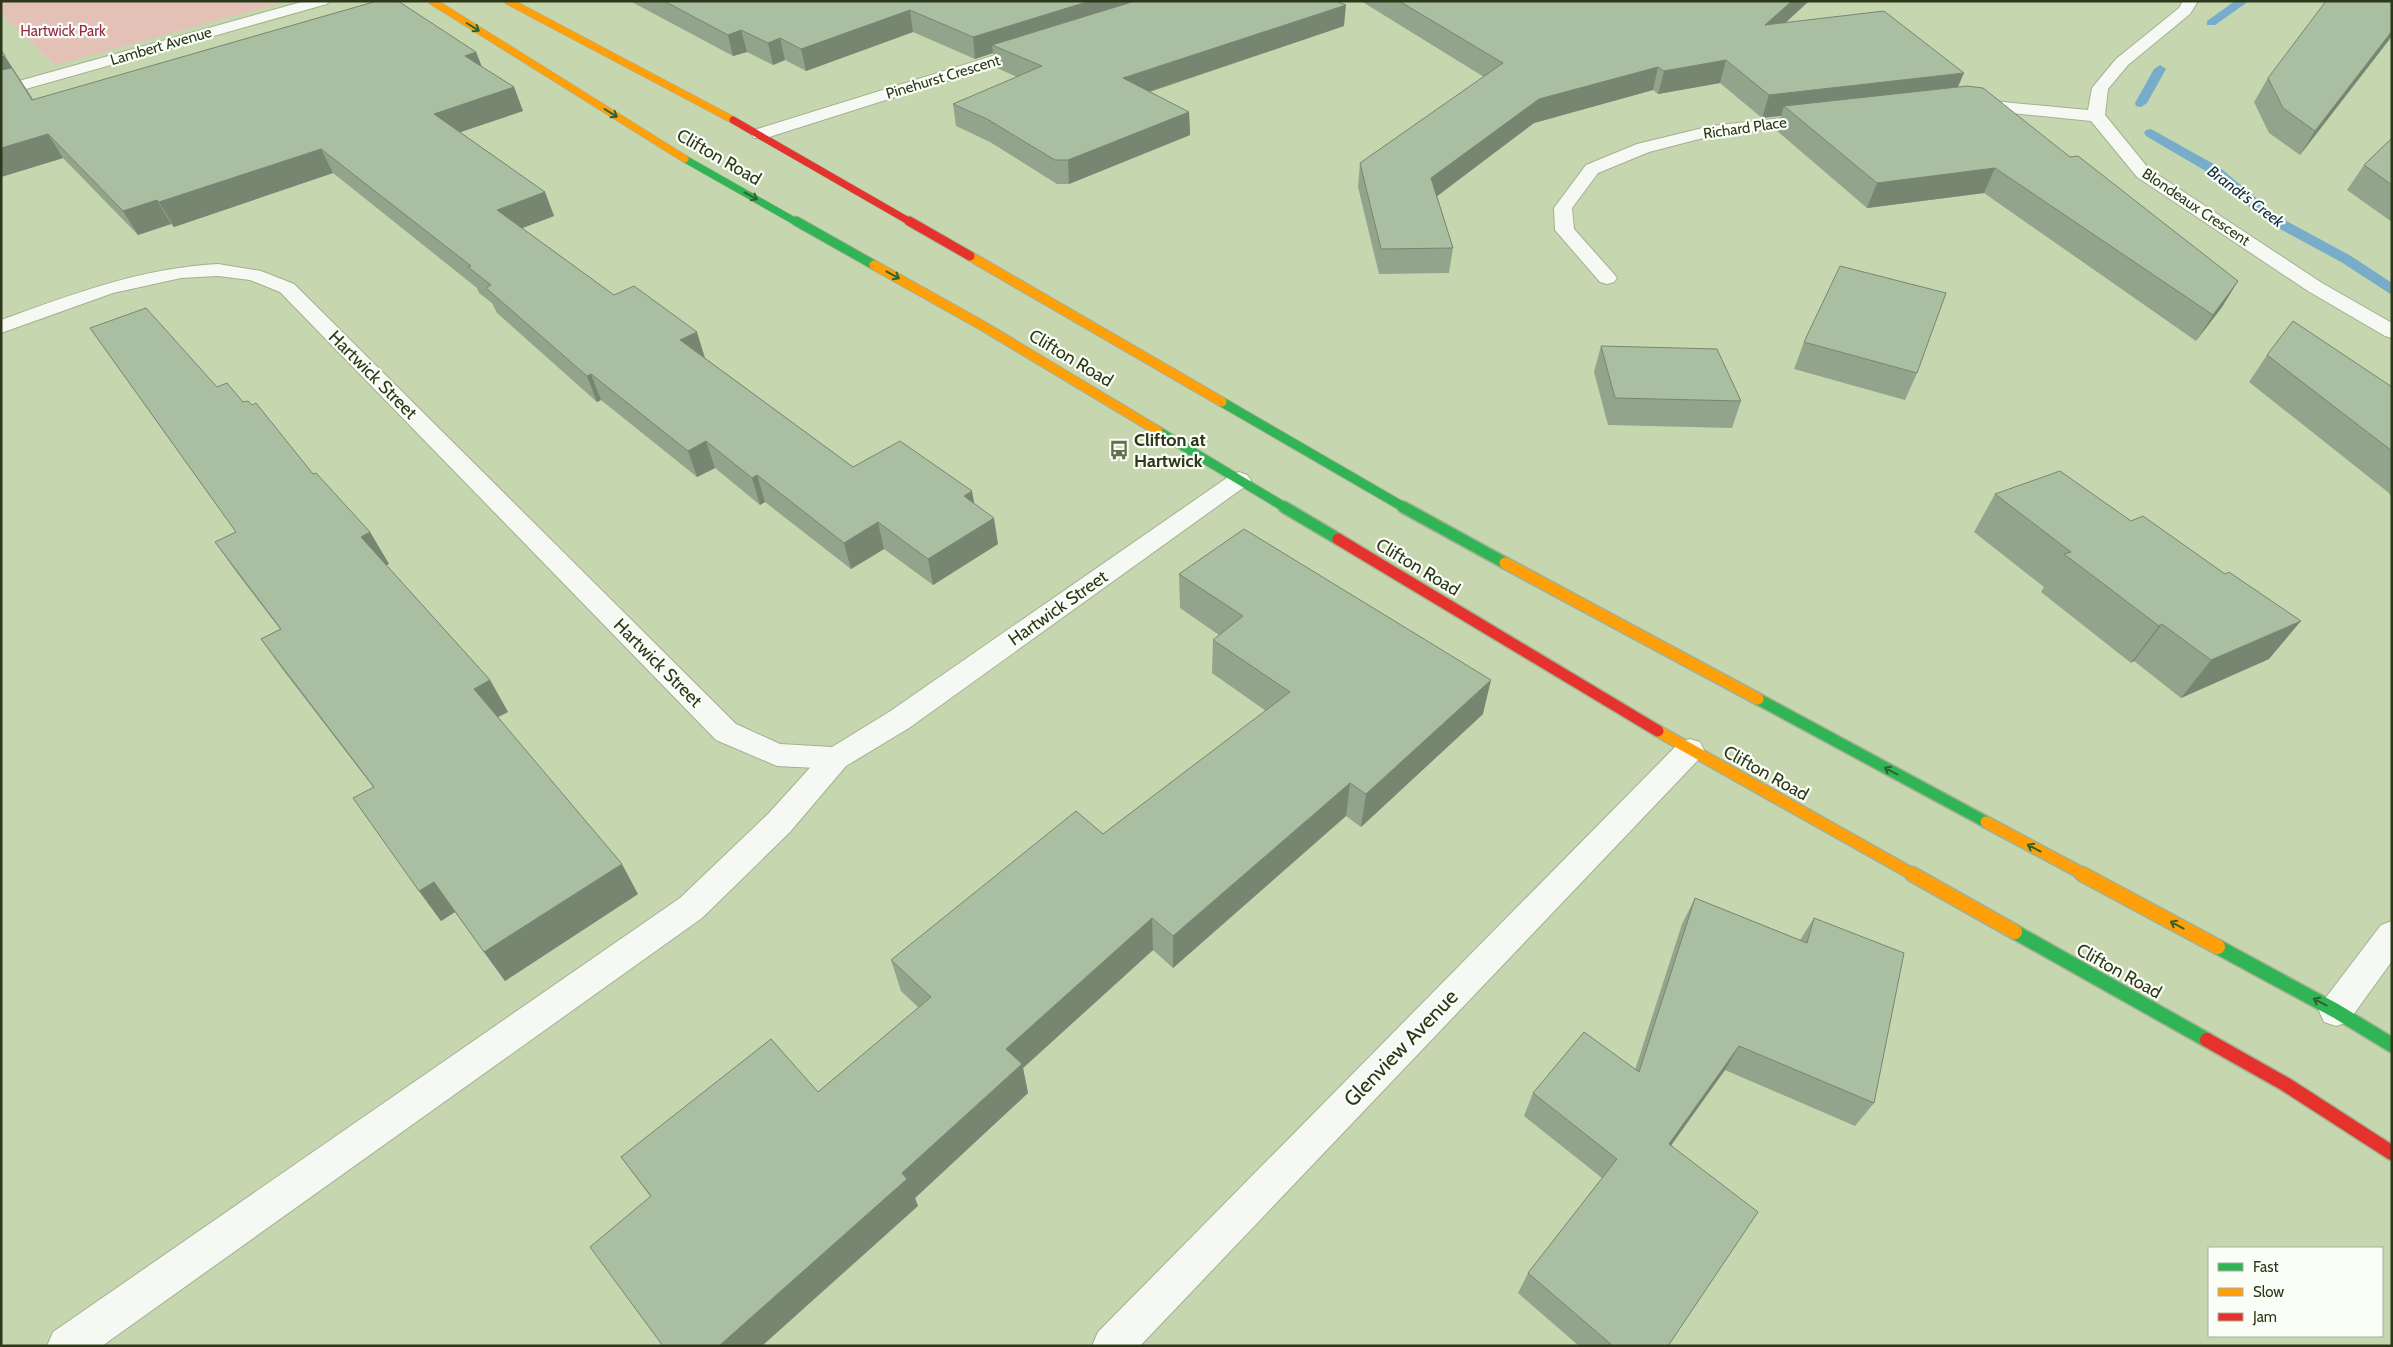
<svg xmlns="http://www.w3.org/2000/svg" width="2393" height="1347" font-family="Cabin,sans-serif">
  <style>
    .green { fill: #e3c1b7 }
    .lines { fill: none; stroke-linecap: round; stroke-linejoin: round }
    .stream { fill: #77acca; fill-rule: evenodd }
    .lane-casing { stroke: #a3b090; stroke-width: 2 }
    .street-casing { stroke: #a3b090; stroke-width: 2 }
    .fast-far3-casing { stroke: #a3b090; stroke-width: 8 }
    .fast-far2-casing { stroke: #a3b090; stroke-width: 11 }
    .fast-far1-casing { stroke: #a3b090; stroke-width: 14 }
    .fast-casing { stroke: #a3b090; stroke-width: 17 }
    .slow-far3-casing { stroke: #a3b090; stroke-width: 8 }
    .slow-far2-casing { stroke: #a3b090; stroke-width: 11 }
    .slow-far1-casing { stroke: #a3b090; stroke-width: 14 }
    .slow-casing { stroke: #a3b090; stroke-width: 17 }
    .jam-far3-casing { stroke: #a3b090; stroke-width: 8 }
    .jam-far2-casing { stroke: #a3b090; stroke-width: 11 }
    .jam-far1-casing { stroke: #a3b090; stroke-width: 14 }
    .jam-casing { stroke: #a3b090; stroke-width: 17 }
    .lane { fill: #f6f9f3; fill-rule: evenodd }
    .street { fill: #f6f9f3; fill-rule: evenodd }
    .fast-far3 { stroke: #30b455; stroke-width: 7 }
    .fast-far2 { stroke: #30b455; stroke-width: 9 }
    .fast-far1 { stroke: #30b455; stroke-width: 11 }
    .fast { stroke: #30b455; stroke-width: 14 }
    .slow-far3 { stroke: #ff9f0a; stroke-width: 7 }
    .slow-far2 { stroke: #ff9f0a; stroke-width: 9 }
    .slow-far1 { stroke: #ff9f0a; stroke-width: 11 }
    .slow { stroke: #ff9f0a; stroke-width: 14 }
    .jam-far3 { stroke: #e5322d; stroke-width: 7 }
    .jam-far2 { stroke: #e5322d; stroke-width: 9 }
    .jam-far1 { stroke: #e5322d; stroke-width: 11 }
    .jam { stroke: #e5322d; stroke-width: 14 }
    .wall { fill: #92a48b }
    .shaded-wall { fill: #778671 }
    .building { fill: #aabfa2; stroke: #778671 }
    .oneway { stroke: #2d632f }
    .labels { text-anchor: middle; stroke-width: 4.5; stroke-linejoin: round; paint-order: stroke }
    .far-park-label { font-size: 15px; fill: #942a4a; stroke: #fafef6 }
    .far-street-label { font-size: 15px; fill: #2c381a; stroke: #fafef6 }
    .far-water-label { font-size: 16px; font-style: italic; fill: #0f2d45; stroke: #fafef6 }
    .street-label { font-size: 18px; fill: #2c381a; stroke: #fafef6 }
    .poi-label { font-size: 18px; font-weight: bold; fill: #2c381a; stroke: #fafef6; text-anchor: start }
    .near-street-label { font-size: 21px; fill: #2c381a; stroke: #fafef6 }
  </style>
  <rect width="100%" height="100%" fill="#c6d7af"/>
  <path class="green" d="M1 1H288L55 65 1 14Z"/>
  <g class="lines">
    <path class="stream" d="M2235 1H2249L2215 25H2207V21Z
      M2160 65 2166 69 2147 103 2141 107 2136 106 2135 103 2154 69Z
      M2151 129 2219 167 2279 217 2351 256 2392 283V295L2341 262 2269 223 2209 173 2146 136 2144 133 2146 130Z"/>
    <defs>
      <path id="lane" d="M836 747 846 750 851 758 846 766 790 832 702 918 102 1346H47L53 1332 680 898 768 814 826 750Z"/>
      <path id="street" d="M305 1H329L327 4 1 96V86Z
        M2183 1H2198L2190 14 2128 65 2108 89 2105 115 2149 169 2322 283 2392 323V338L2385 336 2308 291 2137 177 2091 121 1971 109 1965 108 1963 104 1965 100 1971 99 2088 110 2092 88 2116 59 2179 8Z
        M1028 45 1036 50 1034 53 766 138H754L751 134 754 130Z
        M1817 114 1823 115 1825 119 1823 123 1711 136 1649 152 1598 173 1572 208 1574 229 1614 274 1617 278 1614 282 1607 284 1600 282 1555 230 1554 208 1586 165 1637 144 1711 126Z
        M218 264 261 271 294 284 736 724 780 744 832 747 889 712 1231 475 1239 472 1247 475 1251 480 1247 485 909 728 846 766 836 769 777 766 716 740 280 292 250 280 218 276 181 278 113 293 1 333V320C73 294 141 268 218 264Z
        M1690 739 1700 742 1704 750 1700 758 1140 1346H1092L1098 1332 1680 742Z
        M2392 921V961L2348 1022 2336 1026 2324 1022 2319 1011 2324 1000 2381 925Z"/>
      <path id="fast-far3" d="M685 159 798 223"/>
      <path id="fast-far2" d="M796 221 874 265
        M1222 402 1405 508
        M1158 431 1286 508"/>
      <path id="fast-far1" d="M1284 507 1338 539
        M1403 507 1505 563
        M1758 699 1986 822"/>
      <path id="fast" d="M2015 932 2207 1040
        M2218 947 2336 1011 2392 1045"/>
      <path id="slow-far3" d="M432 1 685 159
        M508 1 733 120"/>
      <path id="slow-far2" d="M970 256 1222 402
        M874 265 983 326 1158 431"/>
      <path id="slow-far1" d="M1505 563 1758 699
        M1658 731 1914 875
        M1986 822 2085 875"/>
      <path id="slow" d="M1912 874 2015 932
        M2082 874 2218 947"/>
      <path id="jam-far3" d="M733 120 912 223"/>
      <path id="jam-far2" d="M909 221 970 256"/>
      <path id="jam-far1" d="M1338 539 1658 731"/>
      <path id="jam" d="M2207 1040 2285 1084 2392 1153"/>
    </defs>
    <use href="#lane" class="lane-casing"/>
    <use href="#street" class="street-casing"/>
    <use href="#fast-far3" class="fast-far3-casing"/>
    <use href="#fast-far2" class="fast-far2-casing"/>
    <use href="#fast-far1" class="fast-far1-casing"/>
    <use href="#fast" class="fast-casing"/>
    <use href="#slow-far3" class="slow-far3-casing"/>
    <use href="#slow-far2" class="slow-far2-casing"/>
    <use href="#slow-far1" class="slow-far1-casing"/>
    <use href="#slow" class="slow-casing"/>
    <use href="#jam-far3" class="jam-far3-casing"/>
    <use href="#jam-far2" class="jam-far2-casing"/>
    <use href="#jam-far1" class="jam-far1-casing"/>
    <use href="#jam" class="jam-casing"/>
    <use href="#lane" class="lane"/>
    <use href="#street" class="street"/>
    <use href="#fast-far3" class="fast-far3"/>
    <use href="#fast-far2" class="fast-far2"/>
    <use href="#fast-far1" class="fast-far1"/>
    <use href="#fast" class="fast"/>
    <use href="#slow-far3" class="slow-far3"/>
    <use href="#slow-far2" class="slow-far2"/>
    <use href="#slow-far1" class="slow-far1"/>
    <use href="#slow" class="slow"/>
    <use href="#jam-far3" class="jam-far3"/>
    <use href="#jam-far2" class="jam-far2"/>
    <use href="#jam-far1" class="jam-far1"/>
    <use href="#jam" class="jam"/>
  </g>
  <path class="wall" d="M630 1H1335L1344 26 1150 92 1189 112 1190 135 1069 184H1057L990 142 956 126 953 104 1017 77 995 67 993 53 975 59 913 32 806 71 785 60 773 65 747 52 733 56Z
    M1361 1H1809L1785 23 1958 87 2070 157 2238 281 2222 307 2196 341 1984 193 1867 208 1776 130 1781 116 1762 118 1720 83 1658 94 1653 90 1534 123 1437 196 1453 248 1449 273 1379 274 1358 187 1360 163 1484 77Z
    M2392 36 2300 155 2269 133 2254 102 2268 78Z
    M1 50 33 99 476 52 482 67 514 87 523 111 460 132 545 192 554 216 522 228 614 295 705 358 853 467 974 504 998 544 933 585 884 549 851 569 765 502 760 505 715 468 697 477 601 400 597 402 497 313 492 303 479 293 477 288 333 173 174 227 171 224 138 235 63 158 1 177Z
    M2392 138V222L2347 190 2364 165Z
    M90 328 217 387 243 402 370 532 389 564 386 565 490 680 508 712 498 717 638 894 505 981 455 912 441 921 419 891 373 787 283 670 261 639 280 629 237 573 215 542 236 532Z
    M1804 342 1917 373 1905 400 1794 369Z
    M1601 346 1741 401 1732 428 1608 425 1594 372Z
    M2267 355 2392 387V499L2389 493 2249 382Z
    M1995 494 2269 659 2181 698 2134 661 2131 663 2041 592 2044 587 1974 532Z
    M1179 574 1483 714 1361 827 1346 816 1173 968 1153 950 1023 1068 1028 1093 915 1198 918 1206 650 1196 621 1157 818 1092 919 1008 901 991 891 960 1103 834 1266 711 1212 673 1213 640 1219 635 1180 608Z
    M1695 898 1800 940 1814 918 1874 1103 1855 1126 1725 1070 1671 1146 1668 1346H1579L1518 1293 1528 1273 1602 1178 1524 1116 1533 1093 1635 1070 1682 924Z"/>
  <path class="shaded-wall" d="M1090 1H1159L992 45 993 53 975 59 973 37Z
    M1792 1H1809L1758 48 1765 25Z
    M1346 5 1344 26 1124 100 1123 78Z
    M910 10 913 32 806 71 801 49Z
    M741 30 747 52 733 56 728 35Z
    M2392 31V36L2300 155 2315 131Z
    M780 38 785 60 773 65 768 43Z
    M1 50 47 123 1 84Z
    M476 52 485 75 465 56Z
    M1726 60 1720 83 1658 94 1664 71Z
    M1658 67 1653 90 1534 123 1428 203 1431 178 1539 99Z
    M1964 73 1954 96 1784 106 1781 116 1762 118 1769 95Z
    M514 87 523 111 443 138 434 114Z
    M1189 112 1190 135 1069 184 1068 160Z
    M48 134 63 158 1 177V148Z
    M321 149 333 173 174 227 159 202Z
    M1995 168 1984 193 1867 208 1877 183Z
    M545 192 554 216 507 234 497 210Z
    M157 200 171 224 138 235 123 211Z
    M2238 281 2222 307 2196 341 2213 315Z
    M697 332 705 358 680 340Z
    M591 374 601 400 597 402 587 376Z
    M706 441 715 468 697 477 688 451Z
    M757 475 765 502 760 505 752 478Z
    M972 491 977 518 964 496Z
    M994 518 998 544 933 585 928 559Z
    M878 522 884 549 851 569 844 543Z
    M370 532 389 564 380 568 361 537Z
    M2301 621 2269 659 2181 698 2211 660Z
    M2162 624 2134 661 2131 663 2159 626Z
    M490 680 508 712 492 720 474 689Z
    M1491 680 1483 714 1361 827 1366 794Z
    M1350 783 1346 816 1173 968V936Z
    M622 864 638 894 505 981 484 952Z
    M434 882 455 912 441 921 419 891Z
    M1152 918 1153 950 1023 1068 1028 1093 915 1198 918 1206 762 1346H719L902 1173 1006 1049Z
    M1739 1046 1725 1070 1655 1167 1669 1144Z"/>
  <path class="building" d="M377 1H398L476 52 465 56 514 87 434 114 545 192 497 210 614 295 634 286 697 332 680 340 853 467 900 441 972 491 964 496 994 518 928 559 878 522 844 543 757 475 752 478 706 441 688 451 591 374 587 376 486 288 491 285 468 267 471 266 321 149 159 202 157 200 123 211 48 134 1 148V70L12 68 32 100Z
    M664 1H1090L973 37 910 10 801 49 780 38 768 43 741 30 728 35Z
    M1135 1H1335L1346 5 1123 78 1189 112 1068 160H1055L987 119 953 104 1042 66 992 45Z
    M1399 1H1792L1765 25 1884 11 1964 73 1769 95 1726 60 1664 71 1658 67 1539 99 1431 178 1453 248 1381 249 1360 163 1503 63Z
    M2326 1H2392V31L2315 131 2283 108 2268 78Z
    M1 50 5 56 1 57Z
    M1967 86 1983 88 2070 157 2078 156 2238 281 2213 315 1995 168 1877 183 1784 106Z
    M2392 138V185L2364 165Z
    M1840 266 1946 293 1917 373 1804 342Z
    M146 308 217 387 227 383 243 402 248 401 252 405 256 403 313 474 316 473 370 532 361 537 490 680 474 689 622 864 484 952 434 882 419 891 353 798 374 787 261 639 281 629 215 542 236 532 90 328Z
    M2293 321 2392 387V451L2267 355Z
    M1601 346 1717 349 1741 401 1615 398Z
    M2060 471 2131 521 2143 516 2225 574 2229 572 2301 621 2211 660 2162 624 2159 626 2064 554 2071 552 1995 494Z
    M1244 529 1491 680 1366 794 1350 783 1173 936 1152 918 1006 1049 1022 1064 902 1173 907 1179 719 1346H663L590 1247 651 1196 621 1157 771 1039 818 1092 931 997 891 960 1076 811 1103 834 1290 692 1213 640 1243 616 1179 574Z
    M1695 898 1807 943 1814 918 1904 953 1874 1103 1739 1046 1669 1144 1758 1212 1668 1346H1613L1528 1273 1617 1159 1533 1093 1584 1032 1639 1072Z"/>
  <defs><path id="oneway-shaft" d="M-6 0H5M1.5-3L5.5 0L1.5 3" fill="none" stroke-width="1.6" stroke-linecap="round" stroke-linejoin="round" transform="scale(1.25)"/></defs>
  <g class="oneway">
    <use href="#oneway-shaft" transform="translate(473 27) rotate(32)"/>
    <use href="#oneway-shaft" transform="translate(611 113) rotate(32)"/>
    <use href="#oneway-shaft" transform="translate(751 196) rotate(29)"/>
    <use href="#oneway-shaft" transform="translate(893 275) rotate(29)"/>
    <use href="#oneway-shaft" transform="translate(1891 771) rotate(-152)"/>
    <use href="#oneway-shaft" transform="translate(2034 848) rotate(-152)"/>
    <use href="#oneway-shaft" transform="translate(2177 925) rotate(-152)"/>
    <use href="#oneway-shaft" transform="translate(2320 1002) rotate(-152)"/>
  </g>
  <defs>
    <symbol id="bus-bare" viewBox="-9 -9 18 18"><path d="M-5-6H5V4H4V6H2V4H-2V6H-4V4H-5ZM-3.5-4V0h7V-4ZM-3.5 1.2v1.5H-2V1.2ZM2 1.2v1.5H3.5V1.2Z" fill="#62704e" stroke="#fafef6" stroke-width="2.5" paint-order="stroke"/></symbol>
  </defs>
  <g fill-rule="evenodd">
    <use href="#bus-bare" x="1105" y="436" width="28" height="28"/>
  </g>
  <g class="labels">
    <g class="far-park-label">
      <text x="63" y="36">Hartwick Park</text>
    </g>
    <g class="far-street-label">
      <text transform="translate(161 46) rotate(-16)" y="5">Lambert Avenue</text>
      <text transform="translate(943 77) rotate(-17)" y="5">Pinehurst Crescent</text>
      <text transform="translate(1745 128) rotate(-8)" y="5">Richard Place</text>
      <text transform="translate(2196 207) rotate(34)" y="5">Blondeaux Crescent</text>
    </g>
    <g class="far-water-label">
      <text transform="translate(2246 196) rotate(37)" y="6">Brandt's Creek</text>
    </g>
    <g class="street-label">
      <text transform="translate(719 157) rotate(30)" y="6">Clifton Road</text>
      <text transform="translate(1071 358) rotate(31)" y="6">Clifton Road</text>
      <text transform="translate(373 375) rotate(45)" y="6">Hartwick Street</text>
      <text transform="translate(1418 567) rotate(31)" y="6">Clifton Road</text>
      <text transform="translate(1058 608) rotate(-35)" y="6">Hartwick Street</text>
      <text transform="translate(658 663) rotate(45)" y="6">Hartwick Street</text>
      <text transform="translate(1766 773) rotate(29)" y="6">Clifton Road</text>
      <text transform="translate(2119 971) rotate(29)" y="6">Clifton Road</text>
    </g>
    <g class="poi-label">
      <text x="1134" y="446">Clifton at<tspan x="1134" dy="21">Hartwick</tspan></text>
    </g>
    <g class="near-street-label">
      <text transform="translate(1401 1048) rotate(-46)" y="7">Glenview Avenue</text>
    </g>
  </g>
  <rect width="2393" height="1347" fill="none" stroke="#2c381a" stroke-width="5"/>
  <rect x="2208" y="1247" width="175" height="90" fill="#fafef6" stroke="#a8af9e"/>
  <rect x="2218" y="1263" width="25" height="8" fill="#30b455" stroke="#a8af9e"/>
  <text x="2253" y="1272" font-size="15" fill="#2c381a">Fast</text>
  <rect x="2218" y="1288" width="25" height="8" fill="#ff9f0a" stroke="#a8af9e"/>
  <text x="2253" y="1297" font-size="15" fill="#2c381a">Slow</text>
  <rect x="2218" y="1313" width="25" height="8" fill="#e5322d" stroke="#a8af9e"/>
  <text x="2253" y="1322" font-size="15" fill="#2c381a">Jam</text>
</svg>
